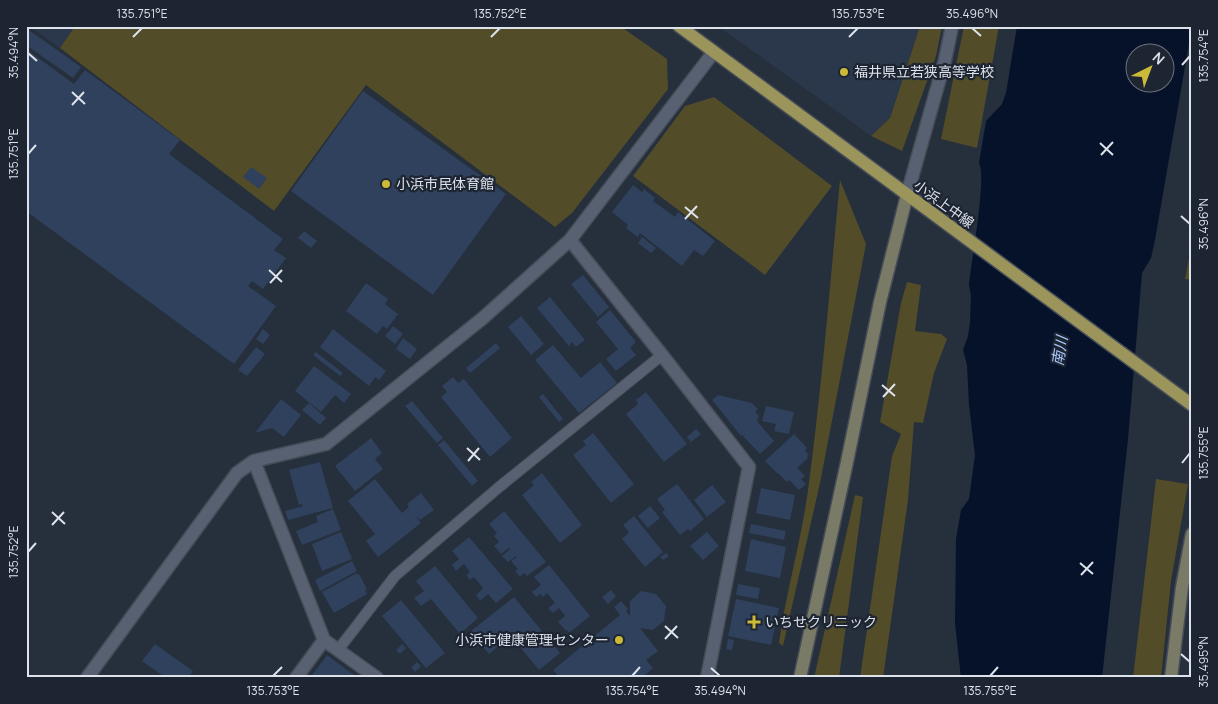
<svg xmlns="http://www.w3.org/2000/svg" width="1218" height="704" font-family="Manrope,'Noto Sans JP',sans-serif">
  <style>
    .built { fill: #2b374a }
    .green { fill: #524c29 }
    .water { fill: #05122a; fill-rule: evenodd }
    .building { fill: #2f415d }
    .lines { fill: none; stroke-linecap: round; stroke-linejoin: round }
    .lane-casing { stroke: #454c57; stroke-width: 12 }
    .street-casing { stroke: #454c57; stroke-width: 15 }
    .secondary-casing { stroke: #454c57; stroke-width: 15 }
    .primary-casing { stroke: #454c57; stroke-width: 15 }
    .lane { stroke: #586171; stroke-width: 10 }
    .street { stroke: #586171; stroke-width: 12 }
    .secondary { stroke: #797b66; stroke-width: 12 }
    .primary { stroke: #9b955c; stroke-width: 12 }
    .ticks { fill: none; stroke: #dde2eb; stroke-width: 2 }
    .poi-dot { fill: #ccb938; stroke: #1d2532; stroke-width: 2 }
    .labels { text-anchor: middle; stroke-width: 4.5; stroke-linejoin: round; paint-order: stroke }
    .poi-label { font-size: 14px; fill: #dde2eb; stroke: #1d2532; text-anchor: start }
    .street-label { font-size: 14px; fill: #dde2eb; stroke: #1d2532 }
    .water-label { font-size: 15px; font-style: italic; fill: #a9caff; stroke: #1d2532 }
    .neatline { fill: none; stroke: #dde2eb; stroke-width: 2 }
    .ticks-label { font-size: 12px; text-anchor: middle; fill: #dde2eb }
  </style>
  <rect width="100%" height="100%" fill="#262f3c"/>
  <path class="built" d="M29 26H75L60 48Z
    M718 26H920L890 118 871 136Z"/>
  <path class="green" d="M75 26H620L667 59 668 89 572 213 555 227 366 85 274 211 60 48Z
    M920 26H942L936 56 902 151 871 136 890 118Z
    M964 26H999L977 148 941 139Z
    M714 97 832 186 765 275 633 176 685 106Z
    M840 180 866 244 820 483 783 646 779 643C786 592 801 542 808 490 822 387 830 283 840 180Z
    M1192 243V280L1185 279Z
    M907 282 921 285 915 331 941 334 947 339 934 373 923 423 914 422 908 500 883 678H860L892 456 901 434 880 422 901 303Z
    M1156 479 1188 484 1171 581 1161 678H1133Z
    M855 495 863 497 839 678H814Z"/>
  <path class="water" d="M1017 26H1192L1155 240 1151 258 1142 273 1128 439 1102 678H961L955 623 956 539 961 510 969 499 975 455 969 405 967 365 963 350 968 336 970 323 971 296 969 284C971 263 987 177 979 163L986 121 1002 104 1006 93ZM1136 52H1166V82H1136Z"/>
  <path class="building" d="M26 28 81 67 73 78 26 45Z
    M26 49 74 84 85 70 180 140 169 154 283 239 274 250 286 258 263 289 252 281 248 286 276 306 234 364 26 211Z
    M363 91 506 194 433 295 291 191Z
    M251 167 267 178 259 189 243 177Z
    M633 185 642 192 644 189 655 198 653 201 675 217 678 212 715 241 703 256 694 250 682 266 640 233 638 237 626 228 628 225 612 212Z
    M304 231 317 241 311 248 298 238Z
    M642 237 656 248 651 253 638 243Z
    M583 275 609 307 598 317 571 284Z
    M366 283 388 299 385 304 398 314 387 329 383 326 377 334 346 311Z
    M550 297 585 340 576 347 572 342 569 346 537 308Z
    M610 310 636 342 630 348 636 355 616 371 606 359 618 349 596 322Z
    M521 316 544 344 531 355 508 327Z
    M393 326 403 334 395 344 385 336Z
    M263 329 270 335 263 344 256 339Z
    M333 329 386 371 379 380 375 377 369 386 320 347Z
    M403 338 417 349 410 359 396 349Z
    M496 343 500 348 470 373 466 368Z
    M553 345 581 378 600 362 617 383 579 413 535 360Z
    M256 347 265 354 247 376 238 370Z
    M316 352 343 373 340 376 313 355Z
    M314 366 351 394 344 403 335 395 321 412 295 391Z
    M453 377 458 383 464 379 512 438 490 457 441 397 447 392 442 386Z
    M646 392 687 444 664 462 626 414 638 404 636 400Z
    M543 394 563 419 559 422 539 397Z
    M718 395 752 403 758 409 755 412 759 416 757 421 774 441 760 454 742 435 741 436 712 400Z
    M281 399 301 415 284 437 272 428 255 433Z
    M412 401 443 438 437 443 405 406Z
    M309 403 326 418 320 425 302 410Z
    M766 406 794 412 789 434 774 431 776 424 762 421Z
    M696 429 701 434 691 442 687 437Z
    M593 433 634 484 611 503 573 455 586 445 583 441Z
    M794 434 807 448 805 451 809 454 807 456 808 458 797 468 805 476 801 479 806 484 799 490 789 480 787 482 778 473V474L765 461Z
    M371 438 382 453 375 459 383 469 355 491 335 466Z
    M444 440 478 481 472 486 438 445Z
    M320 462 333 508 288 520 285 511 303 506 302 504 299 505 289 470Z
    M542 473 582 525 560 543 522 495 534 485 531 482Z
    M375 479 402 513 409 507 407 504 421 493 434 510 420 520 415 516 421 523 378 557 366 541 375 534 348 501Z
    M677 484 704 519 690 531 688 529 680 535 662 512 665 510 657 499Z
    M712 485 726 502 707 517 694 500Z
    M761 488 795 495 790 520 756 513Z
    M650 506 660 518 648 528 638 516Z
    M333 509 341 530 302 545 296 531 318 522 316 516Z
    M504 511 546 562 527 576 524 573 520 577 515 571 518 569 511 561 517 557 516 556 508 562 502 556 510 549 509 548 501 554 494 546 499 542 494 536 497 533 489 524Z
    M634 516 663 552 645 567 622 539 629 532 623 525Z
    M751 524 786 531 784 540 749 533Z
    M341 532 352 559 322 571 312 544Z
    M707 532 719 546 703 560 690 546Z
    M469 537 513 589 496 603 488 594 480 601 476 595 483 588 474 577 470 580 466 575 470 572 464 564 456 571 452 565 459 559 452 551Z
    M751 539 786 547 780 578 745 571Z
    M666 553 669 556 663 560 660 557Z
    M352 561 357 571 320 591 315 580Z
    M549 565 590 616 569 633 567 630 566 631 558 622 565 616 559 608 553 613 548 608 555 603 547 593 543 597 540 594 536 597 532 592 541 585 534 577Z
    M435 566 478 618 460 634 431 599 421 606 414 598 424 591 416 581Z
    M357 573 358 575 359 574 367 589 365 590 367 594 334 613 322 592Z
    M738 584 760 588 758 599 736 595Z
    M611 590 616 596 608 604 602 597Z
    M641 591 656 594 666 606 664 621 653 630 640 628 658 651 646 660 653 668 642 678H560L553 670 620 615 614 607 621 601 628 609 626 611 630 616V601Z
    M514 597 560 653 539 670 511 636 489 654 471 631Z
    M736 599 779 608 771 645 728 636Z
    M401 600 445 653 426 668 382 616Z
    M728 639 734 640 732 650 726 649Z
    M155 644 193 671 188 678H166L142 661Z
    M402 644 406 648 400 654 396 650Z
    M327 655 358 678H310Z
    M417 662 421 666 415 672 411 667Z"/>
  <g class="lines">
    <defs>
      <path id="lane" d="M338 650 395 576 498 488 662 355"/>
      <path id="street" d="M907 195 945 60 952 26
        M570 240 662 355 749 467 707 678
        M254 461 324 640 377 678
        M87 678 237 473 254 461 326 444 483 318 570 240 713 53
        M296 678 324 640"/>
      <path id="secondary" d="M800 678 847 462 880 302 907 195
        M1171 678 1182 587 1192 534"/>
      <path id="primary" d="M679 26 1192 405"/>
    </defs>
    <use href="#lane" class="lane-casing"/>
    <use href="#street" class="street-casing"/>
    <use href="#secondary" class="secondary-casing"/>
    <use href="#primary" class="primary-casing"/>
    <use href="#lane" class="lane"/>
    <use href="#street" class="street"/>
    <use href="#secondary" class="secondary"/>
    <use href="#primary" class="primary"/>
  </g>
  <path class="ticks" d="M972 28 981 36M133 37 142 28M491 37 500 28M849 37 858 28M28 53 37 61M1182 65 1190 56M72 92 85 104M72 105 84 92M1100 143 1113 155M28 154 36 145M1101 155 1113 142M685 207 698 218M1181 216 1190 224M685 219 697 206M269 270 282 282M270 283 282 270M882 385 895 396M883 397 895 384M467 448 480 460M468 461 479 448M1182 463 1190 453M52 512 65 524M52 525 64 512M28 552 36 543M1080 563 1093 574M1081 575 1093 562M665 626 678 638M665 639 677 626M1181 654 1190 662M711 668 720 676M273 676 282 667M632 676 640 667M990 676 998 667"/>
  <g class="poi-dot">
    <circle cx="844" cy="72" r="5"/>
    <circle cx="386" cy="184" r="5"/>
    <path d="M751.5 614.5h5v5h5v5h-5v5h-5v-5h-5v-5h5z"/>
    <circle cx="619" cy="640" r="5"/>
  </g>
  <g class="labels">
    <g class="poi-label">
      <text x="854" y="77">福井県立若狭高等学校</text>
      <text x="396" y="189">小浜市民体育館</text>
      <text x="765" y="627">いちせクリニック</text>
      <text x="609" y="645" text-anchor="end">小浜市健康管理センター</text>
    </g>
    <g class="street-label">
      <text transform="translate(944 204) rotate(36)" y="5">小浜上中線</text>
    </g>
    <g class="water-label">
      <text transform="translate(1060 351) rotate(-81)" y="5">南川</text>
    </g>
  </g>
  <rect width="1218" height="704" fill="none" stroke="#1d2532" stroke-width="55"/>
  <g transform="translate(1150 68) rotate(42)"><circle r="24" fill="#1d2532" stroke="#6a717c"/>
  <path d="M0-4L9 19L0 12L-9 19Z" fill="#ccb938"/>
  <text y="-8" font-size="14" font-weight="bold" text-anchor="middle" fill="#dde2eb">N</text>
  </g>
  <rect x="28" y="28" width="1162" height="648" class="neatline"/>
  <g class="ticks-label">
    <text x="142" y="18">135.751°E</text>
    <text x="500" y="18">135.752°E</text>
    <text x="858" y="18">135.753°E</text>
    <text x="972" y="18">35.496°N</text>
    <text transform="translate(14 53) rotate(-90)" y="4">35.494°N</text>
    <text transform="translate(1204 56) rotate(-90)" y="4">135.754°E</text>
    <text transform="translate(14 154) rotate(-90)" y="4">135.751°E</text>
    <text transform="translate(1204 224) rotate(-90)" y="4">35.496°N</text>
    <text transform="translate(1204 453) rotate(-90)" y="4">135.755°E</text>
    <text transform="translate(14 552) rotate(-90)" y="4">135.752°E</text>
    <text transform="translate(1204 662) rotate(-90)" y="4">35.495°N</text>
    <text x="273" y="695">135.753°E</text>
    <text x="632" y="695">135.754°E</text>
    <text x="720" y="695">35.494°N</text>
    <text x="990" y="695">135.755°E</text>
  </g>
</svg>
